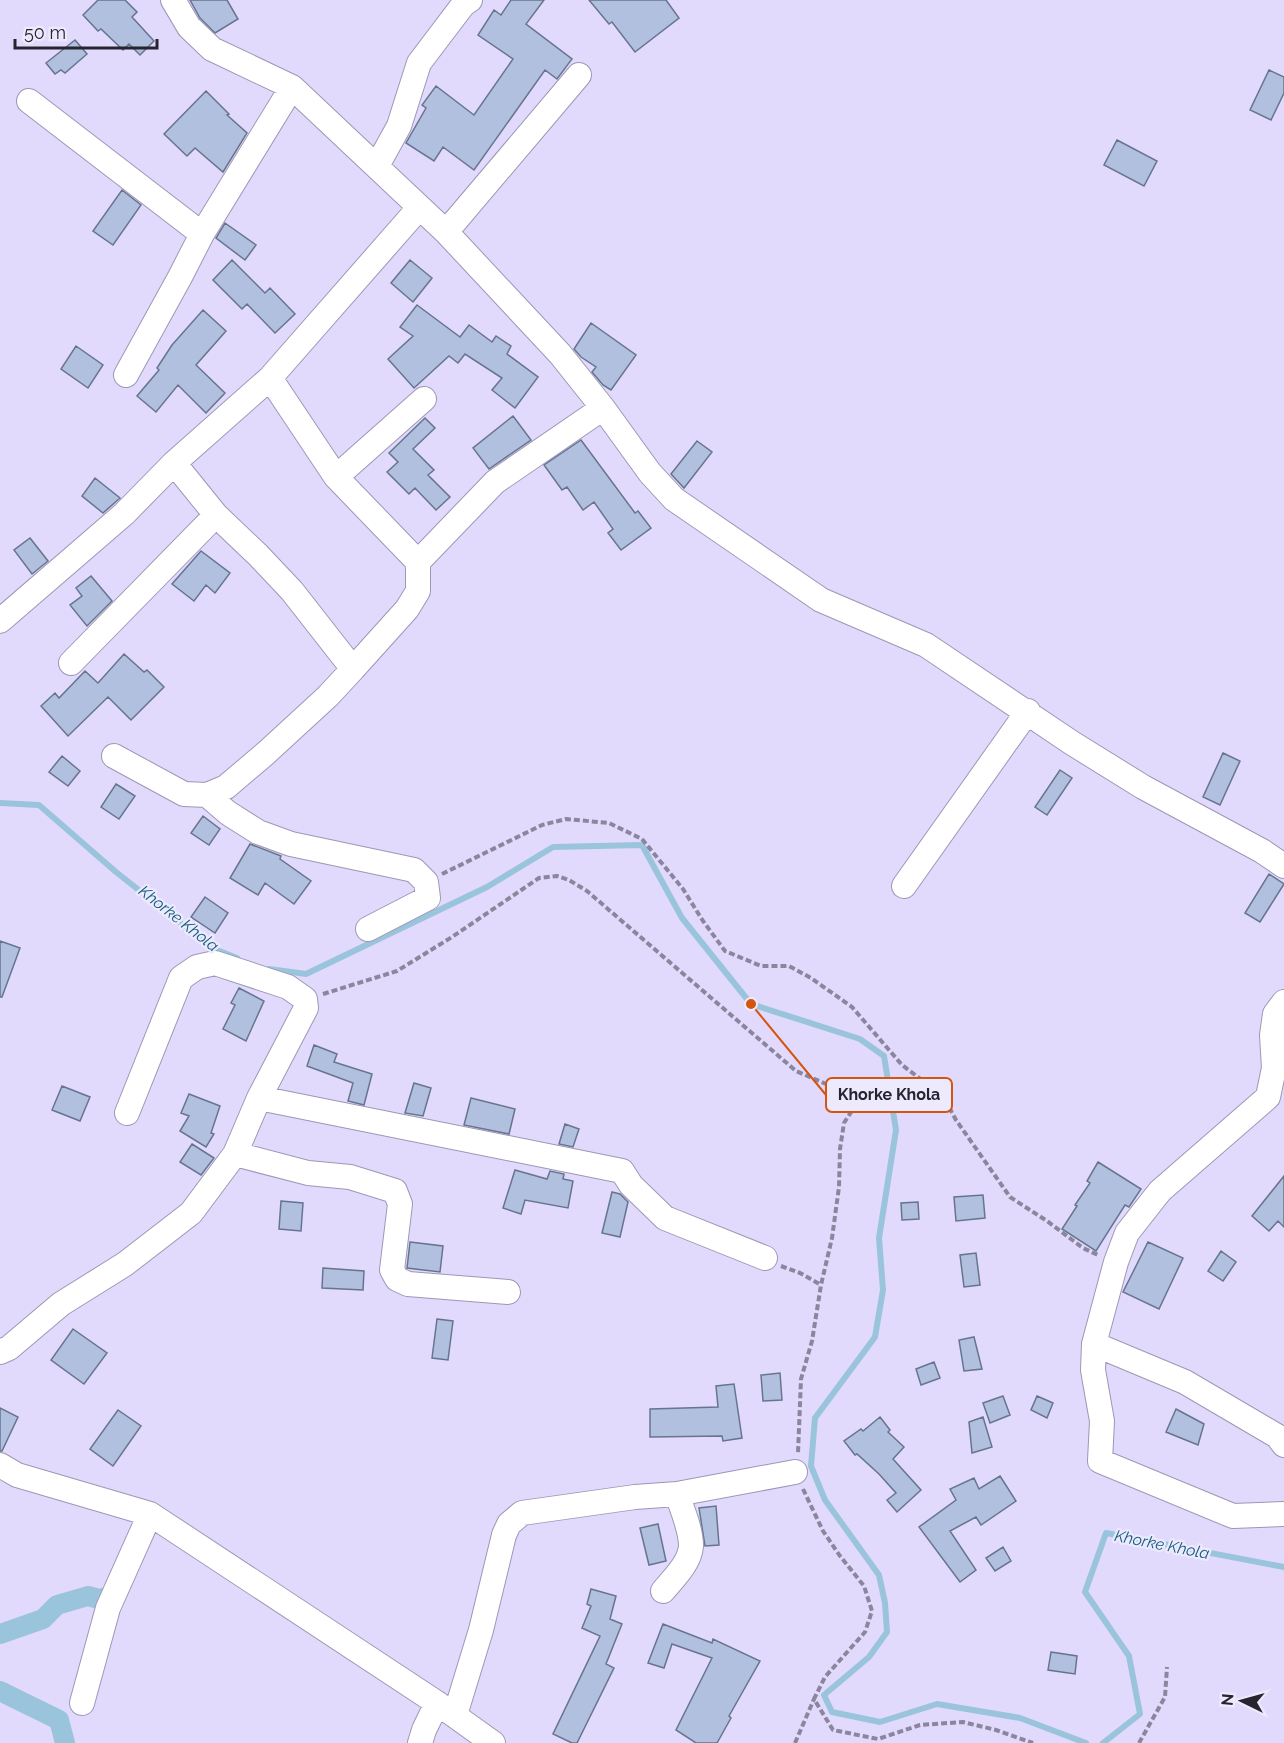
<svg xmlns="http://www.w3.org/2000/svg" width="1284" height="1743" font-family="Raleway,sans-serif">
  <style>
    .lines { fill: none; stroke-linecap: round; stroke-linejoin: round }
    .stream { stroke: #9ac4dc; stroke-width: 6 }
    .canal { stroke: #9ac4dc; stroke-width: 20 }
    .building { fill: #b1c0de; stroke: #67748f; stroke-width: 1.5 }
    .minor-casing { stroke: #9d97b6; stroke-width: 26 }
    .path { stroke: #8b869d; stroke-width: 4; stroke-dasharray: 6 3; stroke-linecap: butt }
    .minor { stroke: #fff; stroke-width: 24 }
    .labels { text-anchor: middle; stroke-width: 4.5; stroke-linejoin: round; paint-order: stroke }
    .water-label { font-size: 16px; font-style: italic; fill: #105b7c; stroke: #eeeafe }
    .leader { fill: none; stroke: #d55410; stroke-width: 2 }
    .callout-dot { fill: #d55410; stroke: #eeeafe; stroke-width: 2 }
    .callout { fill: #eeeafe; stroke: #d55410; stroke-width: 2 }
    .callout-label { font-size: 16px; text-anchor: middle; font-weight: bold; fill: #272430 }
  </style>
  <rect width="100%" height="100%" fill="#e1dafc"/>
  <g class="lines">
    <path class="stream" d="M0 803 39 805 116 872 212 948 237 958
      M269 969 306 974 487 887 553 847 642 845 682 918 751 1004 860 1039 884 1056 896 1130 879 1238 883 1290 875 1337 815 1418 811 1466 825 1500 879 1575 885 1603 887 1632 869 1657 824 1695 832 1712 880 1722 937 1704 1020 1718 1086 1743
      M1103 1743 1140 1714 1129 1656 1085 1592 1106 1533 1284 1567"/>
    <path class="canal" d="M0 1634 43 1619 57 1605 88 1596 99 1599 112 1596 120 1585
      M0 1691 59 1720 65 1743"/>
  </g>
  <path class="building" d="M98 0H125L137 12 132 17 154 41 140 55 129 44 123 50 101 29 98 31 83 15Z
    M190 0H227L238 19 215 33 200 18Z
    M511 0H544L526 24 572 59 557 79 545 70 474 170 443 147 434 161 406 143 426 108 422 105 436 86 474 115 513 59 478 35 494 10 501 15Z
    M589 0H666L679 18 635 52 612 22 609 24Z
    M75 40 87 54 65 73 61 70 55 74 46 63Z
    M1269 70 1284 77V93L1271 120 1250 110Z
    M206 91 229 114 227 115 247 133 223 172 195 148 187 156 164 134Z
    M1117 140 1157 161 1144 186 1104 165Z
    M122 190 141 205 113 245 93 231Z
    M225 223 256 245 245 260 216 238Z
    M232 260 265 293 270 288 295 314 275 333 247 304 242 309 213 280Z
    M410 260 432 278 413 302 391 283Z
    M417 305 460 337 469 325 492 342 496 336 511 346 507 354 538 377 515 408 492 390 502 378 465 354 458 363 449 356 414 388 388 359 413 336 400 327Z
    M203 310 226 331 196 365 225 393 206 413 178 385 156 412 137 396 159 370 157 368 172 345Z
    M591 323 636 355 611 390 603 385 592 372 596 367 581 357 574 349Z
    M76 346 103 365 88 388 61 369Z
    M513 416 531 440 489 469 473 448Z
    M425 418 435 428 413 449 434 470 428 475 450 497 436 510 415 488 409 494 387 472 398 462 389 453Z
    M581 440 635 513 638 511 651 528 621 550 608 533 613 529 594 502 583 510 567 487 562 490 544 465Z
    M697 441 712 452 684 488 671 474Z
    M95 478 120 498 103 513 82 496Z
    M30 538 48 561 32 574 14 550Z
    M201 551 230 573 215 593 206 585 194 601 172 584Z
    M91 576 112 601 87 626 70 605 82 596 76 588Z
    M124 654 144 672 147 670 164 687 131 720 108 697 68 736 41 706 55 693 59 698 85 671 98 683Z
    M1223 753 1240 761 1220 805 1203 797Z
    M62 756 80 771 68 786 49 772Z
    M1060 770 1072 778 1047 815 1035 807Z
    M116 784 135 796 119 819 101 807Z
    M203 816 220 829 209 845 191 833Z
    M250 844 281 856 280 859 311 881 294 904 265 883 258 895 230 878Z
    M1269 874 1284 884 1260 922 1245 913Z
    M205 897 228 913 215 933 191 917Z
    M0 941 20 948 2 997H0Z
    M239 988 264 1001 246 1041 223 1029 235 1005 231 1003Z
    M314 1045 337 1054 334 1062 372 1074 364 1105 348 1101 353 1083 307 1066Z
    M414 1083 431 1088 423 1116 405 1113Z
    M62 1086 90 1097 80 1121 52 1110Z
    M189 1094 220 1106 211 1133 214 1134 206 1147 180 1131 189 1116 181 1113Z
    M471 1098 515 1109 509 1134 464 1125Z
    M565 1124 579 1129 573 1147 559 1144Z
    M192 1144 214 1158 201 1175 180 1162Z
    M1098 1162 1141 1189 1129 1207 1125 1205 1096 1251 1062 1229 1077 1206 1075 1205 1090 1183 1087 1181Z
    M515 1170 547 1179 550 1171 564 1174 563 1179 573 1181 568 1208 525 1200 521 1214 503 1208Z
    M1284 1176V1227L1278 1221 1269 1231 1252 1216Z
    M612 1192 620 1194 628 1202 620 1237 602 1233Z
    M983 1195 985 1218 956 1221 954 1197Z
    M281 1201 303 1203 301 1231 279 1229Z
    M918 1202 919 1219 902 1220 901 1203Z
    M410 1242 443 1246 440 1272 407 1268Z
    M1148 1242 1183 1258 1159 1309 1123 1292Z
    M1221 1251 1236 1262 1223 1281 1208 1271Z
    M976 1253 980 1285 964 1287 960 1255Z
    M323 1268 364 1271 363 1290 322 1288Z
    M437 1319 453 1321 448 1360 432 1358Z
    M73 1329 107 1353 84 1384 51 1360Z
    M974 1337 982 1369 964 1371 959 1340Z
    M934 1362 940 1378 921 1385 916 1369Z
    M780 1373 782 1400 763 1401 761 1375Z
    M734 1384 742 1438 723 1441 722 1436 650 1437V1409L718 1407 716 1386Z
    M1003 1396 1010 1415 990 1423 983 1403Z
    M1037 1396 1053 1403 1047 1418 1031 1410Z
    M0 1408 18 1417 2 1451H0Z
    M1176 1409 1204 1424 1198 1445 1166 1432Z
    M118 1410 141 1426 113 1466 90 1449Z
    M880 1417 890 1430 888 1432 904 1447 893 1459 921 1490 897 1512 887 1500 896 1493 879 1474 857 1454 855 1455 844 1441 861 1429 863 1431Z
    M983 1417 992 1447 972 1453 969 1422Z
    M1000 1476 1016 1501 981 1525 976 1517 950 1531 976 1570 960 1582 919 1527 956 1500 950 1489 974 1478 979 1489Z
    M716 1506 719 1545 705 1546 699 1508Z
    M658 1524 666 1561 649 1565 640 1528Z
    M1003 1547 1011 1561 995 1571 986 1558Z
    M591 1589 616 1596 610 1619 622 1624 606 1664 614 1668 577 1743H572L553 1734 600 1636 582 1628 591 1606 587 1604Z
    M663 1624 712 1643 713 1639 760 1661 729 1716 731 1718 717 1743H696L676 1730 712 1658 672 1644 664 1668 648 1663Z
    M1051 1652 1077 1656 1075 1674 1048 1670Z"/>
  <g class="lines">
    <defs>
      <path id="minor" d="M173 0 189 27 212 49 292 87 446 232 560 354 603 408 650 473 674 499 821 600 926 645 1072 743 1143 787 1262 851 1284 866
        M29 101 202 234
        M377 166 399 126 419 63 463 5 470 0
        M446 232 579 75
        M126 375 180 277 202 234 292 87
        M270 378 336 477 418 562 495 482 603 408
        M336 477 424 399
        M0 621 124 514 174 463 270 378 419 208
        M71 663 216 515
        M353 669 407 609 418 591V562
        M114 756 184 794 207 795 226 787 266 753 328 696 353 669 292 591 258 555 216 515 174 463
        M207 795 228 813 258 832 291 844 414 870 426 882 428 898 368 929
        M904 886 1028 711
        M1284 1002 1275 1014 1272 1035 1274 1068 1268 1097 1160 1191 1127 1233 1116 1262 1094 1344 1093 1370 1102 1421 1100 1461 1233 1516 1284 1514
        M259 1098 622 1171 631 1185 665 1218 765 1258
        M235 1154 308 1173 350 1177 395 1191 400 1204 392 1270 397 1279 408 1284 508 1292
        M1094 1344 1185 1382 1277 1436 1284 1445
        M0 1352 9 1348 61 1304 125 1264 191 1213 235 1154 259 1098 306 1008 305 999 288 987 215 963 197 967 181 978 127 1113
        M0 1465 17 1475 150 1514 437 1703 493 1743
        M663 1591C673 1579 690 1563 691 1546 691 1529 682 1509 677 1494
        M82 1703 108 1608 150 1514
        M455 1715 481 1630 504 1535 509 1524 522 1513 635 1497 677 1494 795 1472
        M420 1743 424 1730 437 1703"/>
    </defs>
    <use href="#minor" class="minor-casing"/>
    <path class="path" d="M442 874 542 825 566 819 609 823 642 839 683 889 703 921 725 951 761 966H789L811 978 852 1007 902 1065 943 1096 956 1120 1010 1197 1047 1221 1083 1248 1098 1255
      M323 994 397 971 452 937 539 878 557 876 569 880 587 891 796 1071 833 1087 855 1094 857 1103 844 1123 840 1149 839 1187 832 1238 821 1285 812 1341 801 1379 798 1453
      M781 1266 800 1273 821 1285
      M803 1489 823 1531 840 1556 864 1586 872 1611 865 1632 825 1677 814 1699 833 1730 878 1739 920 1725 963 1722 996 1730 1033 1743
      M795 1743 814 1699
      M1139 1743 1165 1697 1167 1667"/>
    <use href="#minor" class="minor"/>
  </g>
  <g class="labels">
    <g class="water-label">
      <text transform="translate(179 918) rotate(38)" y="6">Khorke Khola</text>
      <text transform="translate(1162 1544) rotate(11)" y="6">Khorke Khola</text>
    </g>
  </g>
  <path class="leader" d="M751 1004L826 1095"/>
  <circle class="callout-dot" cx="751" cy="1004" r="6"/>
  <rect class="callout" x="826" y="1078" width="126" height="34" rx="6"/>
  <g class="callout-label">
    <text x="889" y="1100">Khorke Khola</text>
  </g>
  <g transform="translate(1242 1701) rotate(275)" stroke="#eeeafe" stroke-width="4.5" paint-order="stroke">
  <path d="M0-4.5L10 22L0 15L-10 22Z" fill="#272430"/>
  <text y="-9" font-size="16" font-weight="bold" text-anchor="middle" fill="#272430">N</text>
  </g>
  <path d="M15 39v9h142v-9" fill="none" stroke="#272430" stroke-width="3"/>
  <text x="24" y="39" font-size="18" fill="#272430" stroke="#eeeafe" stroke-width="4.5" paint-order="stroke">50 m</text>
</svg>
